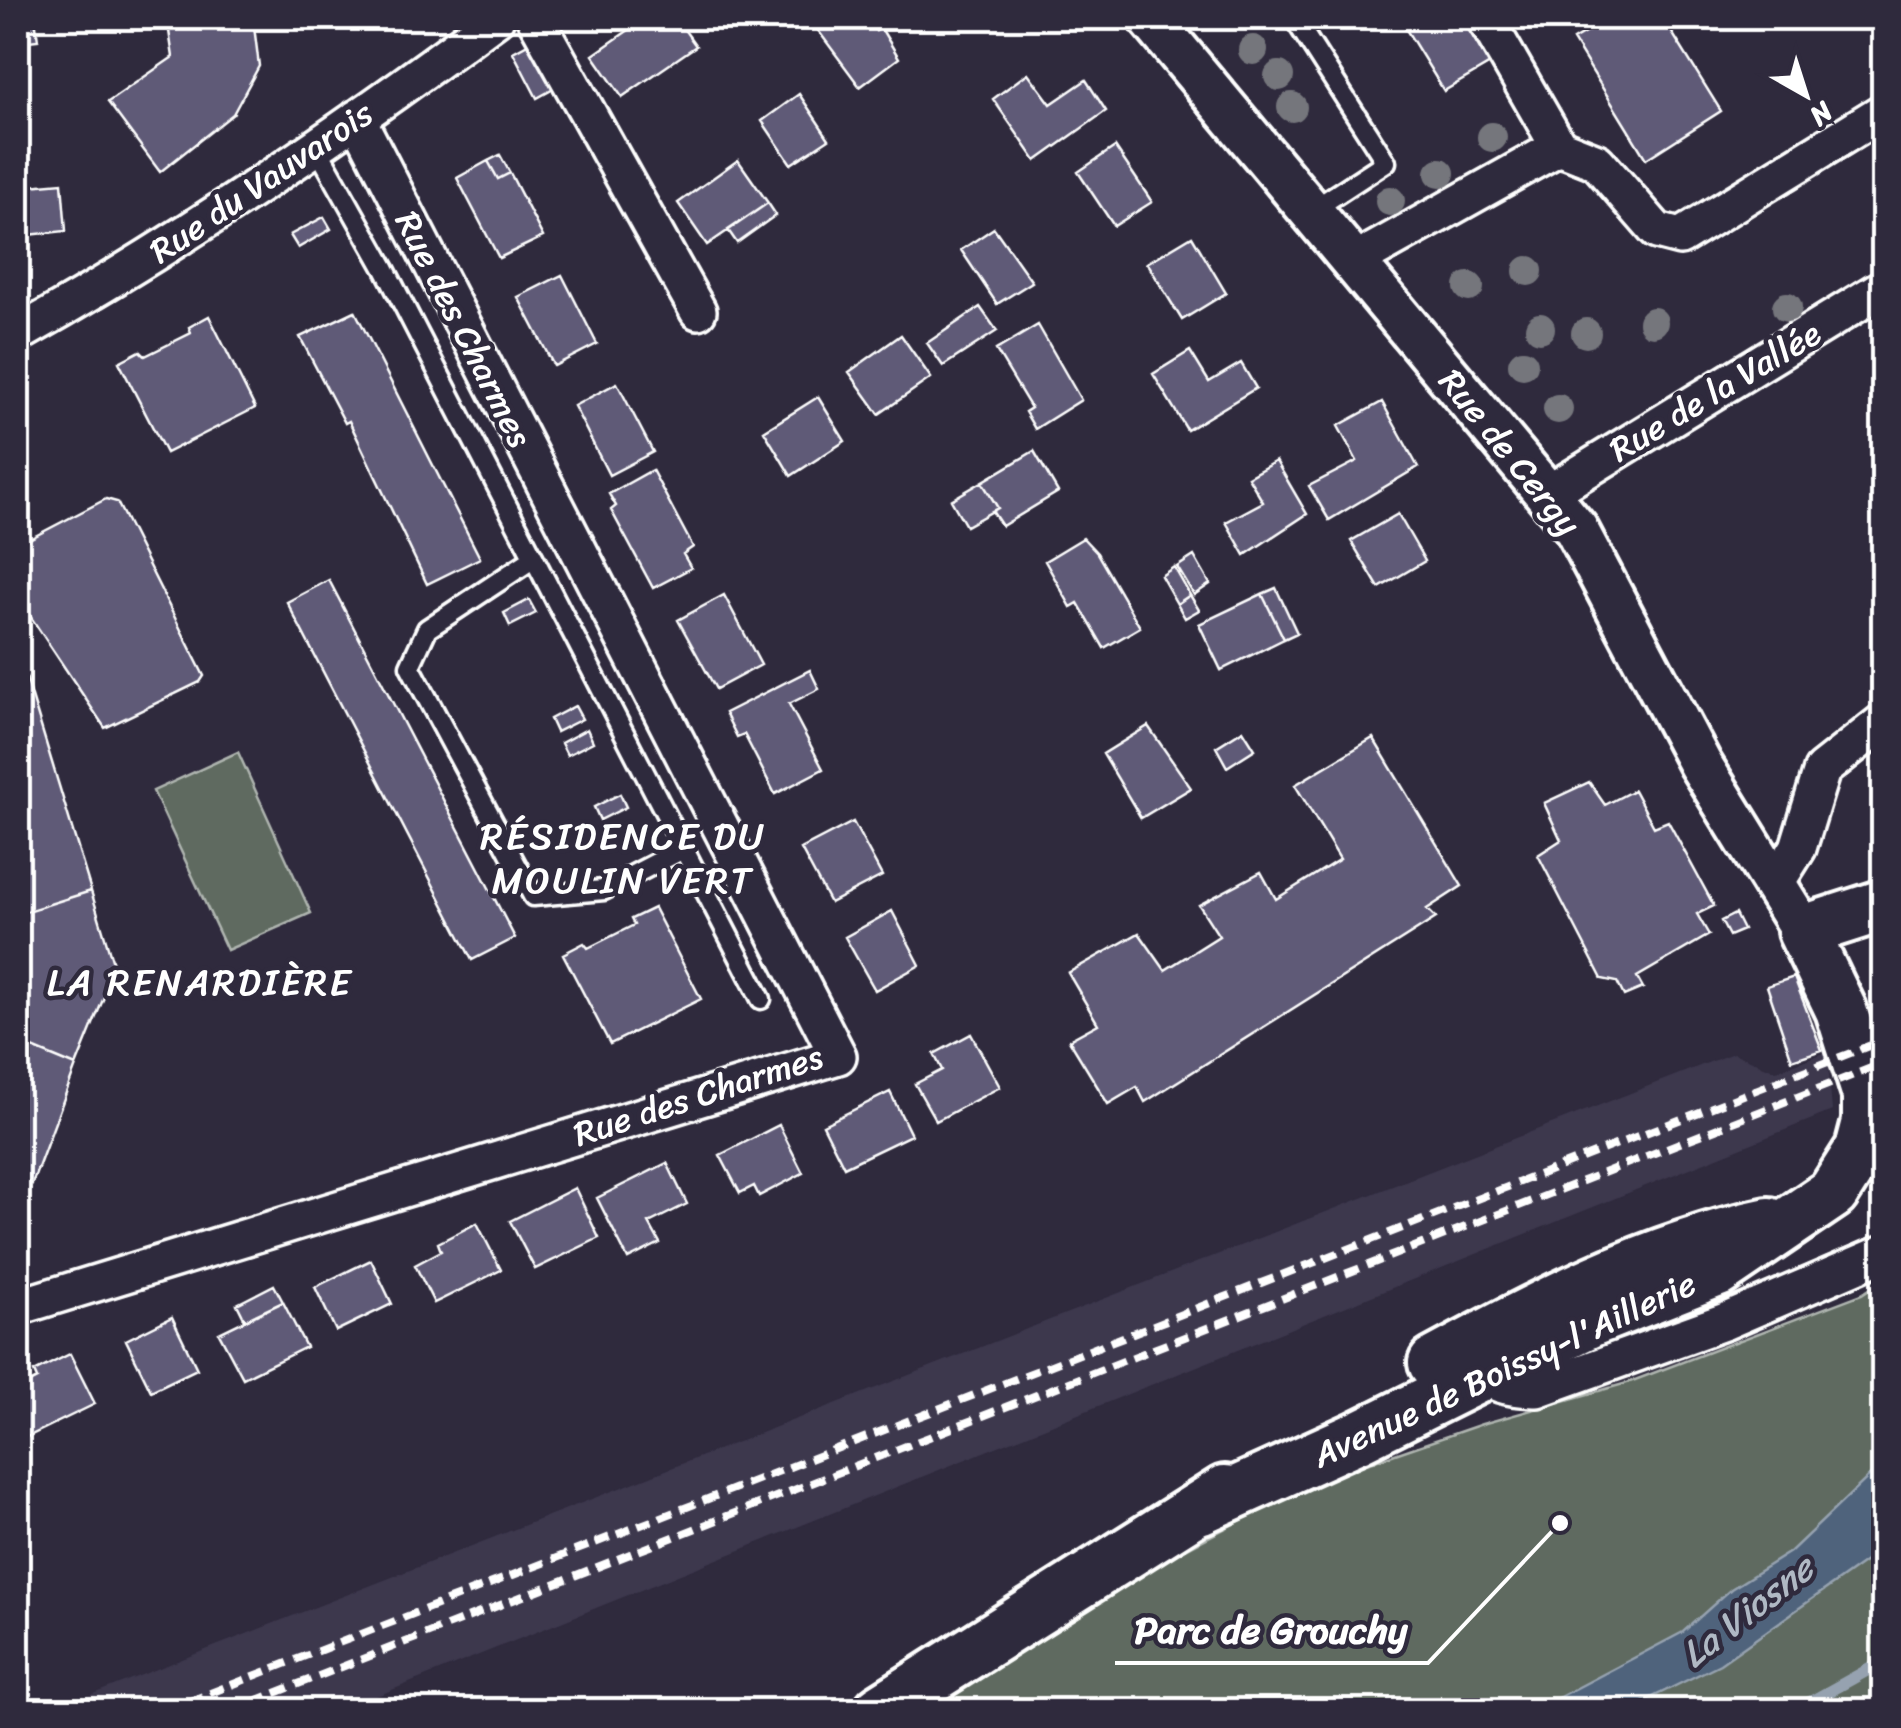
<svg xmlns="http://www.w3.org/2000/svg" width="1901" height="1728" font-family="Sriracha,sans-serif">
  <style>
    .built { fill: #3d384e }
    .green { fill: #5f6b60; stroke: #afb5b0; stroke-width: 2.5 }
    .water { fill: #50647b; stroke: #96a2b0; stroke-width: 2.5 }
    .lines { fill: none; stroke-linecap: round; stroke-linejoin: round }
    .stream { stroke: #96a2b0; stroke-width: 12 }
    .building { fill: #5f5a77; stroke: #fff; stroke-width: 2.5 }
    .service-casing { stroke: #fff; stroke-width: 25 }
    .minor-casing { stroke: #fff; stroke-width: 42 }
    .tertiary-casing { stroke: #fff; stroke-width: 50 }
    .secondary-casing { stroke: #fff; stroke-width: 58 }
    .service { stroke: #2f2a3d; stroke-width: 18 }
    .minor { stroke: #2f2a3d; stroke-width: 35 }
    .tertiary { stroke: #2f2a3d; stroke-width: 42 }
    .secondary { stroke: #2f2a3d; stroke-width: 50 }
    .rail { stroke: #fff; stroke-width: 8; stroke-dasharray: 15 8; stroke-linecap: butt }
    .tree { fill: #75767c }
    .labels { text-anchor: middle; stroke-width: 9; stroke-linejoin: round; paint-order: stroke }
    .street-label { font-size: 35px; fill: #fff; stroke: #2f2a3d }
    .neighbourhood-label { font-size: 38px; letter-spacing: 2.5px; fill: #fff; stroke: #2f2a3d }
    .water-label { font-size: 38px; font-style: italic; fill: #b0b9c4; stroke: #2f2a3d }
    .leader { fill: none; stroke: #fff; stroke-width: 4 }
    .callout-dot { fill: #fff; stroke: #2f2a3d; stroke-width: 4 }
    .callout-label { font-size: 38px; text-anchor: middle; font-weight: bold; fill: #fff; stroke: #2f2a3d; stroke-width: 9; stroke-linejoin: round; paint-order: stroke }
  </style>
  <rect width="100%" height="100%" fill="#2f2a3d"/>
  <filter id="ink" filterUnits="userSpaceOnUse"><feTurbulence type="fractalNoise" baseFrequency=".01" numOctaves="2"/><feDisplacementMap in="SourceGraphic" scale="20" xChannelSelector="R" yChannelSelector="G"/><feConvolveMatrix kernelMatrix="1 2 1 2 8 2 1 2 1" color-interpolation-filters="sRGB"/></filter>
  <g filter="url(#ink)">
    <path class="built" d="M1827 1052 1832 1111 342 1710H52L1733 1053 1776 1071Z"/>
    <path class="green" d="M238 752 311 913 227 950 153 791Z
      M1883 1280V1710H926L1157 1564 1314 1482 1482 1424 1627 1383 1862 1294Z"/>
    <path class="water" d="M1883 1463V1549L1720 1664 1626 1710H1535L1683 1632 1731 1589 1790 1552Z"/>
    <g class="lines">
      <path class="stream" d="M1796 1710 1884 1661"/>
    </g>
    <path class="building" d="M18 18H35L38 40 18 42Z
      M167 18H253L259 66 233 114 160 172 108 102 173 57Z
      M646 18H676L696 46 622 97 593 55Z
      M831 18H866L876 31 881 28 899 58 860 87 817 29Z
      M1399 18H1461L1490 64 1444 91Z
      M1611 18H1663L1721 111 1646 159 1573 40Z
      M535 40 559 86 537 98 513 52Z
      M1028 73 1051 104 1086 80 1106 111 1036 161 993 99Z
      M799 94 829 139 791 164 762 121Z
      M1115 147 1152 202 1114 226 1078 172Z
      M500 155 510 173 498 179 488 161Z
      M738 160 768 203 707 245 678 203Z
      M488 161 498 179 510 173 543 237 499 258 457 178Z
      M62 183 66 231 18 236V187Z
      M768 203 776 215 737 243 728 230Z
      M324 217 331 229 298 248 290 235Z
      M994 228 1032 282 997 304 961 250Z
      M1192 236 1226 293 1182 320 1147 263Z
      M562 275 597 344 554 366 518 297Z
      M980 307 997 331 943 366 927 343Z
      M355 311 480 558 427 584 349 421 345 423 300 337Z
      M209 316 255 408 166 453 119 362 140 351 145 356 191 333 189 327Z
      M1038 325 1081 400 1035 429 1025 412 1031 408 996 350Z
      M901 335 931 378 879 414 849 372Z
      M1190 351 1209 382 1241 363 1256 388 1187 430 1153 374Z
      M617 383 653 452 609 475 574 406Z
      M818 397 845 441 791 476 764 431Z
      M1382 402 1418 467 1329 520 1309 486 1357 461 1338 426Z
      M1034 451 1058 492 1002 526 992 511 998 508 982 482Z
      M1276 461 1307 514 1245 555 1226 522 1263 502 1248 477Z
      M652 470 693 547 683 554 691 568 653 588 611 510 616 506 609 494Z
      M982 482 998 508 966 526 951 500Z
      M106 499 117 502 204 676 200 682 105 728 18 598V545Z
      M1398 514 1425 561 1379 588 1351 541Z
      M1083 538 1097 553 1140 627 1104 648 1078 603 1071 607 1045 561Z
      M1194 556 1210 584 1194 595 1177 567Z
      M1174 567 1190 595 1177 604 1161 576Z
      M329 580 515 938 472 960 287 602Z
      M1276 588 1297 633 1284 639 1262 594Z
      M1262 594 1284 639 1221 670 1199 624Z
      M724 595 761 665 716 689 678 620Z
      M1190 595 1199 610 1185 618 1177 604Z
      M529 600 536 613 510 626 504 613Z
      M18 668 26 677 91 891 18 914Z
      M810 670 819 689 789 704 823 769 775 794 744 734 737 737 725 713Z
      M575 706 582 719 556 732 550 719Z
      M1148 726 1191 788 1141 818 1103 754Z
      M587 729 593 742 567 755 561 743Z
      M1243 730 1255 749 1227 767 1216 747Z
      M1373 738 1462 886 1427 909 1436 918 1145 1102 1137 1087 1108 1104 1069 1040 1098 1024 1068 973 1139 933 1165 970 1219 936 1199 905 1261 872 1276 899 1340 859 1295 785Z
      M1589 782 1605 805 1634 790 1654 827 1668 821 1714 906 1697 914 1709 935 1637 977 1643 988 1624 996 1617 982 1602 979 1538 855 1561 840 1544 803Z
      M620 794 626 807 600 820 594 807Z
      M853 822 882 876 830 903 801 849Z
      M91 891 115 970 76 1066 18 1042V914Z
      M654 908 701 999 610 1044 563 954 584 943 588 948 634 925 631 919Z
      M892 911 920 965 875 990 845 937Z
      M1735 914 1743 930 1729 936 1721 921Z
      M1794 977 1822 1050 1792 1060 1767 986Z
      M971 1034 1000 1087 936 1121 915 1084 942 1070 934 1054Z
      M18 1042 76 1066 32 1184 18 1178Z
      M890 1092 911 1135 844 1167 823 1125Z
      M779 1125 803 1173 759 1196 754 1186 740 1193 720 1155Z
      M667 1163 687 1204 649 1223 660 1243 628 1259 597 1198Z
      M575 1188 599 1238 535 1269 510 1221Z
      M477 1223 501 1270 434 1303 415 1265 441 1251 438 1243Z
      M371 1260 392 1304 336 1331 315 1287Z
      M274 1285 283 1302 245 1320 237 1304Z
      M283 1302 306 1347 243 1378 219 1333Z
      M172 1317 197 1369 151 1391 126 1340Z
      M70 1354 95 1404 25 1438 18 1422V1389L37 1379 34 1372Z"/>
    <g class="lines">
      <defs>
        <path id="service" d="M1294 18 1386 162 1311 211
          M317 148 385 269 761 999
          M534 558 427 629 410 666 533 896 604 890 683 849"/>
        <path id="minor" d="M535 18 698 311
          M1485 18 1559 147
          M1357 266 1373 251 1559 147 1597 162 1657 231 1680 237 1884 111
          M18 334C185 240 343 132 496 18
          M1547 494 1884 287
          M1776 883 1798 848 1822 770 1884 721
          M18 1307 838 1056 357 118
          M1480 1362C1488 1388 1513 1388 1537 1389L1726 1321 1884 1253"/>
        <path id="tertiary" d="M1150 18 1576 529 1700 764 1803 931"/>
        <path id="secondary" d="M1434 1363C1541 1305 1648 1248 1769 1223
          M1199 1509 1356 1438 1591 1321 1718 1271 1833 1193 1861 1149 1868 1122V1095L1841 1010 1803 931 1884 905
          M880 1710 1225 1491"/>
      </defs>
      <use href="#service" class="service-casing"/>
      <use href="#minor" class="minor-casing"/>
      <use href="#tertiary" class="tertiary-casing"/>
      <use href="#secondary" class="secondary-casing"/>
      <use href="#service" class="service"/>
      <use href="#minor" class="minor"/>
      <use href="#tertiary" class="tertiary"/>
      <use href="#secondary" class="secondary"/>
      <path class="rail" d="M167 1710 1884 1040
        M232 1710 1884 1063"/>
    </g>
    <g class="tree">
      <circle cx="1253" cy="50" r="15"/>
      <circle cx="1279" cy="76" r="15"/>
      <circle cx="1292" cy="107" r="15"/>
      <circle cx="1492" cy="137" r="15"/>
      <circle cx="1440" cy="173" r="15"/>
      <circle cx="1390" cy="201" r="15"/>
      <circle cx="1528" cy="271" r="15"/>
      <circle cx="1469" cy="287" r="15"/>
      <circle cx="1787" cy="307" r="15"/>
      <circle cx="1653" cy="322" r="15"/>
      <circle cx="1540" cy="328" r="15"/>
      <circle cx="1586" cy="333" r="15"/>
      <circle cx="1523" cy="364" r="15"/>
      <circle cx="1558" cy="409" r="15"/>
    </g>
  </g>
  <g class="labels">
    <g class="street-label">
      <text transform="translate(261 182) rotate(-34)" y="12">Rue du Vauvarois</text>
      <text transform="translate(464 329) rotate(63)" y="12">Rue des Charmes</text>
      <text transform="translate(1715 391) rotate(-31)" y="12">Rue de la Vallée</text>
      <text transform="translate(1510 452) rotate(51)" y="12">Rue de Cergy</text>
      <text transform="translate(698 1095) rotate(-18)" y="12">Rue des Charmes</text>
      <text transform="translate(1504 1369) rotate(-25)" y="12">Avenue de Boissy-l'Aillerie</text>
    </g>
    <g class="neighbourhood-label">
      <text x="623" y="849">RÉSIDENCE DU<tspan x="623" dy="44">MOULIN VERT</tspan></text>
      <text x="200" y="995">LA RENARDIÈRE</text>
    </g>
    <g class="water-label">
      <text transform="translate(1747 1611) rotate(-38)" y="13">La Viosne</text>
    </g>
  </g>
  <path class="leader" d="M1560 1523L1428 1663H1115"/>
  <circle class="callout-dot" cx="1560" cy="1523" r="10"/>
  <g class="callout-label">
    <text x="1271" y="1643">Parc de Grouchy</text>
  </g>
  <rect width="1901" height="1728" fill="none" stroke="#2f2a3d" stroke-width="60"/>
  <rect x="30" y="30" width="1841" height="1668" fill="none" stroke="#fff" stroke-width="4" filter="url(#ink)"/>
  <g transform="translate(1806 95) rotate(141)" stroke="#2f2a3d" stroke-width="8" paint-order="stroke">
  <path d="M0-8L18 38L0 25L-18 38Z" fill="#ffffff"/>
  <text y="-15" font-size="28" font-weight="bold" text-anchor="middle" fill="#ffffff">N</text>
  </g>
</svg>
